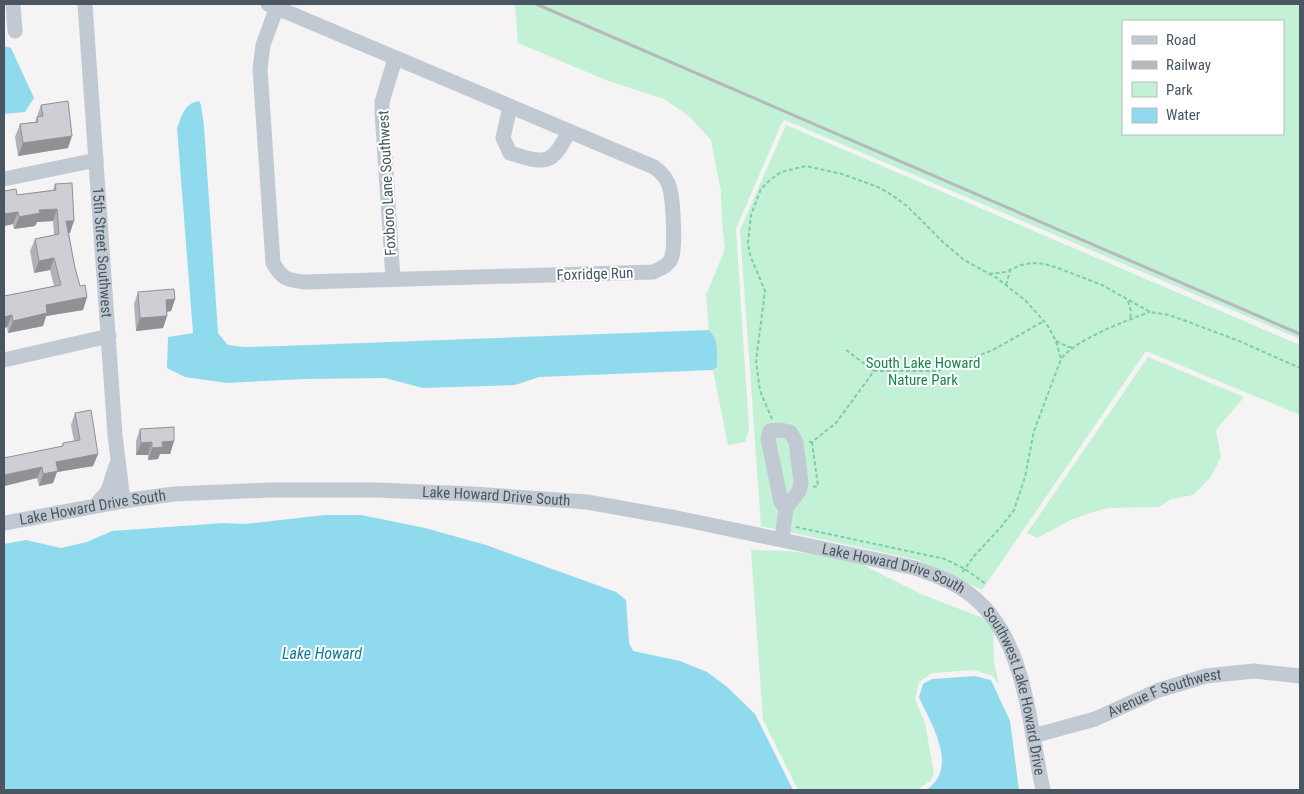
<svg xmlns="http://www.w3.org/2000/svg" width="1304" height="794" font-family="'Roboto Condensed',sans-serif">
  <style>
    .green { fill: #c3f1d5; fill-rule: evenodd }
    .water { fill: #90daee }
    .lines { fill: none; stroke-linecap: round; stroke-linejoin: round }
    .path { stroke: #7ad0a6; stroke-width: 2; stroke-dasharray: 4 2.5; stroke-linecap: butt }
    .minor { stroke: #c1cad2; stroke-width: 15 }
    .rail { stroke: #b5b8bd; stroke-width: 3 }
    .wall { fill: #b0b2b7 }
    .shaded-wall { fill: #909195 }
    .building { fill: #cdcfd5; stroke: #909195 }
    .labels { text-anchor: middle; stroke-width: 4; stroke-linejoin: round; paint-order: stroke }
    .street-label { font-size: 15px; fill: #4a5661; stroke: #fff }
    .park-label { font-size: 15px; fill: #17864f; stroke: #fff }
    .water-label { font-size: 16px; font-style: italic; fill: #0c7c9b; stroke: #fff }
  </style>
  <rect width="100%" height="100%" fill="#f5f3f3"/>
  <path class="green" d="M515 4H1300V339L785 120 782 122 736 229 749 429 745 442 728 445 713 370 717 367 714 335 709 330 706 295 725 249 722 221 721 192 711 140 690 117 664 99 606 80 518 43ZM1123 21H1283V134H1123Z
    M786 125 1300 345V415L1146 351 982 590 918 560 761 526 740 230Z
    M1148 357 1244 397 1216 430 1221 457 1211 477 1193 495 1172 499 1158 507 1108 508 1093 512 1071 520 1037 538 1027 533Z
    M751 550 788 551 815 554 855 561 921 594 988 620 993 626 994 662 999 685 993 676 974 670 932 673 919 682 915 699 925 723 934 774 930 781 917 790H798L763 720Z"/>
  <path class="water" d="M4 46 11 48 34 98 25 112 4 114Z
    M199 101 201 105 204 126 218 333 228 345 244 347 282 346 709 330C719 339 717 354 717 367L713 370 539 377 515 385 423 388 385 378 305 379 227 383 185 377 167 368 168 337 193 333 177 128C182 116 184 103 199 101Z
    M325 515H361L425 528 486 545 616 592 626 600 629 643 633 651 680 661 707 672 726 686 755 714 793 790H4V544L26 540 61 548 87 542 112 531 224 523 245 524Z
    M975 676 991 680 1010 721 1019 790H926C960 768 931 724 919 697L923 684 932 679Z"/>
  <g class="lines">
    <path class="path" d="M989 274 1005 272 1021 265 1032 263 1045 264 1058 268 1102 285 1150 312 1169 315 1186 321 1239 341 1300 368
      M1006 285 1010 271
      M1128 301 1131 311 1130 320
      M1056 341 1068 347H1072
      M846 350 874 371
      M1062 358C1075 340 1127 320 1150 312
      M772 419 760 391 756 361 765 291 750 255 748 243 751 215 761 189 770 180 781 172 806 166 842 174 878 187 892 195 907 206 943 242 964 260 997 278 1026 301 1048 326 1056 341 1061 359 1034 431 1025 477 1014 510 1001 527 974 556 961 574
      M809 442H812L836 423 874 371H938L993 350 1044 321
      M812 442 818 486 813 487
      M796 527 945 559 965 569 986 584"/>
    <g class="minor">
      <path d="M13 4 15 31"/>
      <path id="s1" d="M85 4 115 435 123 501"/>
      <path d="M268 4 654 167C661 172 668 179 670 189 673 201 676 248 671 259 668 266 659 269 653 272L305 282C287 280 282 279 273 263L260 69 263 45 277 7"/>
      <path d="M510 107 503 138 510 153C545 164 552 166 569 131"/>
      <path d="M4 179 96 160"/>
      <path d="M393 279 382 111V102L395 59"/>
      <path d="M4 360 109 336"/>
      <path d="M96 505 108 491 116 466"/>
      <path id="s2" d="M4 523 123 501 174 494 271 490H376L473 494 587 502 677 518 915 568C932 574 949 580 964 590 1027 632 1028 723 1043 790"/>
      <path d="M782 539 786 508 799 491 801 483 796 442 790 432 780 430 770 431 768 439 781 502 786 508"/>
      <path id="s3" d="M1033 736 1095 719 1159 690 1206 676 1254 671 1300 676"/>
    </g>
    <path class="rail" d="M536 4 1300 334"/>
  </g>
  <path class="wall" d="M41 105 68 148 18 156 15 137 20 124 35 122Z
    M55 184 70 233H69L75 268 80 286 87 297 83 310 46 316 43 326 8 333 7 327 4 328V296L54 286 50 270 34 273 30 251 35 239 54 235 53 221 37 222 35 226 14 229 13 224 4 226V191L17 195 53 190Z
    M138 292 175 299 171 311 167 312V316L163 328 136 331 134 304Z
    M75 413 98 454 93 466 57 472 53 483 39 486 37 478 4 486 62 446 63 443 74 441 71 425Z
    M140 429 174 441 170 454H160L158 459 148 460V455H136V441Z"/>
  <path class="shaded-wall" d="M72 136 68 148 18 156 23 143Z
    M57 209 53 221 37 222 35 226 14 229 19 217 39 210Z
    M18 212 13 224 4 226V214Z
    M66 221H74L70 233H62Z
    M54 258 50 270 34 273 39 261Z
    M87 297 83 310 46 316 43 326 8 333 13 321 46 305Z
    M175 299 171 311 161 312 166 300Z
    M12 315 7 327 4 328V317Z
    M167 316 163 328 136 331 140 318Z
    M174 441 170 454H160L158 459 148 460 152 448 162 442Z
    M152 442 148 455H136L141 443Z
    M98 454 93 466 57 472 53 483 39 486 43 474 56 462Z
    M42 467 37 478 4 486V475Z"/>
  <path class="building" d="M68 101 72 136 23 143 20 124 38 122 37 117 43 116 41 105Z
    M72 183 74 221H66L75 268 80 286 85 285 87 297 46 305 47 313 13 321 12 315 4 317V296L61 285 54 258 39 261 35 239 59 234 57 209 39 210 40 213 19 217 18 212 4 214V196H5L4 191 16 189 17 195 56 190 55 184Z
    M174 289 175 299 166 300 167 316 140 318 138 292Z
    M91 410 98 454 56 462 58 471 43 474 42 467 4 475V458L63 446V443L80 440 75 413Z
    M174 427V441L162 442 163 447 152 448V442L141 443 140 429Z"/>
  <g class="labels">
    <g class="street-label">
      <text transform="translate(387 183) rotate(-93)" y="5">Foxboro Lane Southwest</text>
      <text dy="5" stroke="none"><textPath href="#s1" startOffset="249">15th Street Southwest</textPath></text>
      <text transform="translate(595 274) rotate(-2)" y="5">Foxridge Run</text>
      <text dy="5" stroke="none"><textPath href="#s2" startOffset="495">Lake Howard Drive South</textPath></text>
      <text dy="5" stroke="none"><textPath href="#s2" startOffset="90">Lake Howard Drive South</textPath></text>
      <text dy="5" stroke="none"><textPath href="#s2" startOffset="900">Lake Howard Drive South</textPath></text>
      <text dy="5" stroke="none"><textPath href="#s2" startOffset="1092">Southwest Lake Howard Drive</textPath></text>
      <text dy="5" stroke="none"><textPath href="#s3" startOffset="139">Avenue F Southwest</textPath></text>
    </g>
    <g class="park-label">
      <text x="923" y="368">South Lake Howard<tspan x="923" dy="17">Nature Park</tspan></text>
    </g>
    <g class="water-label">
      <text x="322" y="659">Lake Howard</text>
    </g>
  </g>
  <rect width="1304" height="794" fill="none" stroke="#4a5661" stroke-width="10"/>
  <rect x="1122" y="20" width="162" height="115" fill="#ffffff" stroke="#b7bbc0"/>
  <rect x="1132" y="36" width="25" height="8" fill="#c1cad2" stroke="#b7bbc0"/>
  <text x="1166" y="45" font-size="15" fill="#4a5661">Road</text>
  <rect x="1132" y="61" width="25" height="8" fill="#b5b8bd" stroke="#b7bbc0"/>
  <text x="1166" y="70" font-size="15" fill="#4a5661">Railway</text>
  <rect x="1132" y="82" width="25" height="15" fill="#c3f1d5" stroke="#b7bbc0"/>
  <text x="1166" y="95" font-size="15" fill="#4a5661">Park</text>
  <rect x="1132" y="108" width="25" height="15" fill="#90daee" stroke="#b7bbc0"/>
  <text x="1166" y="120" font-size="15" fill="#4a5661">Water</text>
</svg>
